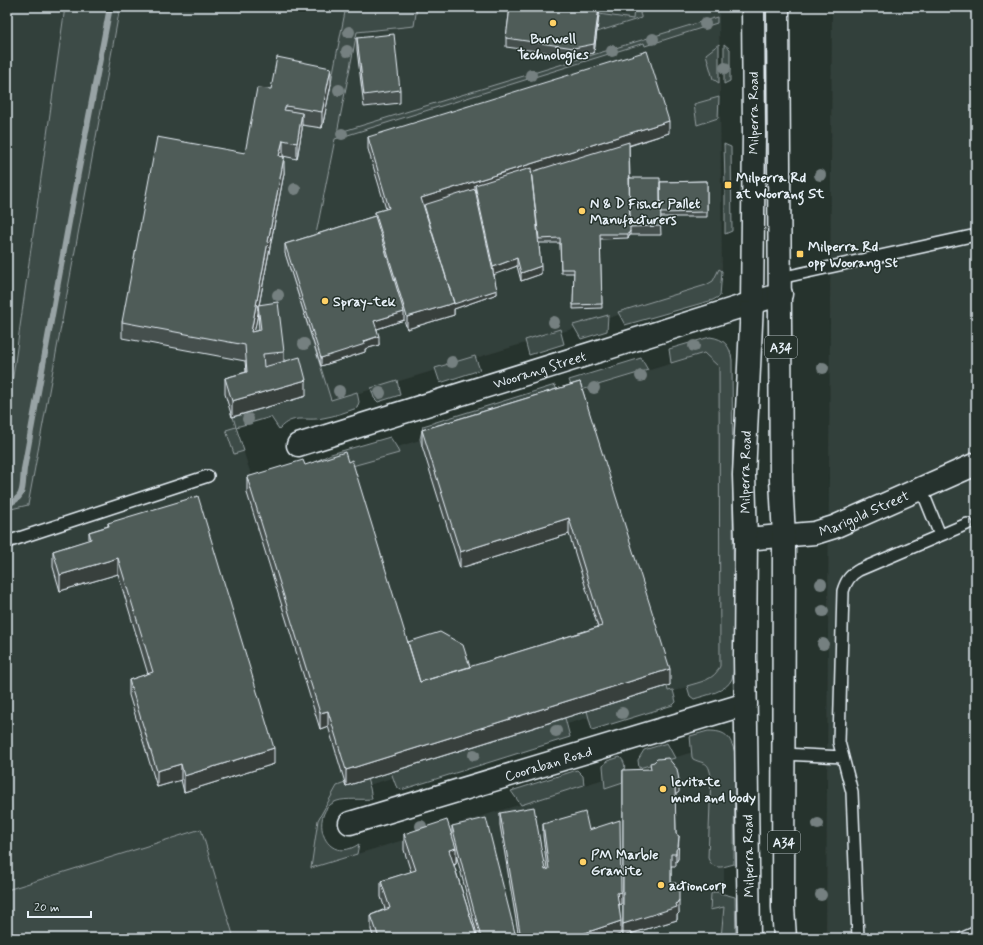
<svg xmlns="http://www.w3.org/2000/svg" width="983" height="945" font-family="Mynerve,sans-serif">
  <style>
    .built { fill: #333f3a }
    .green { fill: #3e4b47; stroke: #939ea0 }
    .lines { fill: none; stroke-linecap: round; stroke-linejoin: round }
    .stream { stroke: #98a3a5; stroke-width: 6 }
    .service-casing { stroke: #e8f1f8; stroke-width: 14 }
    .minor-casing { stroke: #e8f1f8; stroke-width: 25 }
    .trunk-casing { stroke: #e8f1f8; stroke-width: 25 }
    .service { stroke: #26332d; stroke-width: 11 }
    .minor { stroke: #26332d; stroke-width: 22 }
    .trunk { stroke: #26332d; stroke-width: 22 }
    .tree { fill: #758080 }
    .wall { fill: #454f4d; stroke: #e8f1f8; fill-rule: evenodd }
    .shaded-wall { fill: #38403e; stroke: #e8f1f8 }
    .building { fill: #505c59; stroke: #e8f1f8 }
    .poi-dot { fill: #ffd166; stroke: #26332d; stroke-width: 1.5 }
    .labels { text-anchor: middle; stroke-width: 3; stroke-linejoin: round; paint-order: stroke }
    .shield { fill: #26332d; stroke: #aeb8bb; stroke-width: 1 }
    .shield-label { font-size: 13px; font-weight: bold; fill: #e8f1f8 }
    .poi-label { font-size: 14px; font-weight: bold; fill: #e8f1f8; stroke: #26332d; text-anchor: start }
    .street-label { font-size: 14px; fill: #e8f1f8; stroke: #26332d }
  </style>
  <rect width="100%" height="100%" fill="#26332d"/>
  <filter id="ink" filterUnits="userSpaceOnUse"><feTurbulence type="fractalNoise" baseFrequency=".025" numOctaves="2"/><feDisplacementMap in="SourceGraphic" scale="8" xChannelSelector="R" yChannelSelector="G"/><feConvolveMatrix kernelMatrix="1 2 1 2 8 2 1 2 1" color-interpolation-filters="sRGB"/></filter>
  <g filter="url(#ink)">
    <path class="built" d="M7 7H719L722 271 719 279 685 295 333 401 331 400 236 428 256 490 699 355 707 354 720 365 724 614 719 676 700 683 340 794 337 786 318 820 311 868 696 751 714 750 724 867V906L721 938H234L201 829 7 890Z
      M832 7H976V938H826Z"/>
    <path class="green" d="M65 7H120L28 505 7 510V419Z
      M346 7H417L414 26 357 32 337 133 717 17V23L645 46 644 43 335 139 314 244 285 253 331 400 357 392 359 402 357 408C346 412 335 416 323 418 306 422 293 413 279 429L271 417 236 427 244 451 234 454 226 430 236 427 233 417 306 396 261 346 251 348 284 173 279 172 283 156 297 158 302 129 286 122 322 128Z
      M634 7H642L640 14 641 16V18L597 32 599 14 633 19Z
      M719 44V83L713 79 706 54Z
      M724 44 730 49V81L724 84Z
      M719 97 718 118 697 125 694 104Z
      M724 144 731 147 732 231 725 234V188H729V183H725Z
      M719 269 722 271 720 296 713 300 625 325 618 312 706 285 713 281Z
      M608 315 607 331 581 339 573 325Z
      M560 329 564 344 529 355 525 340Z
      M710 337C725 339 730 346 732 360L734 669C733 672 733 676 732 679 726 692 706 695 694 699L690 696 687 686C700 682 715 680 720 666L719 367 704 353 671 363 669 349Z
      M475 356 480 370 440 383 435 368Z
      M641 358 648 370 578 391 576 399 569 380Z
      M397 380 400 395 378 402 374 398 371 388Z
      M555 385 561 404 422 446 420 439 423 426Z
      M390 437 396 446 399 453 345 468 308 465 331 454Z
      M667 686 668 691 673 690 676 702 673 705 592 730 587 711Z
      M565 718 570 737 401 790 396 786 391 772Z
      M708 731C726 731 730 736 735 753L734 864C723 867 713 871 708 858L711 776C708 760 705 765 693 759L692 757 690 736Z
      M667 743 675 758 639 768 638 760 644 750Z
      M620 757C629 766 622 771 623 782L605 788 603 766 607 761Z
      M577 770 583 776 584 785 521 805 511 791Z
      M367 779 370 788 372 799C362 800 346 798 337 801 308 811 323 868 359 844L357 854 311 868 318 820 337 786 345 783 346 785Z
      M201 829 234 938H7V890Z
      M714 892H716L735 897 736 938H721L724 907 710 910 711 894Z"/>
    <g class="lines">
      <path class="stream" d="M7 504C26 498 22 486 24 469L75 189 110 7"/>
      <defs>
        <path id="service" d="M780 278 976 235
          M921 488 940 535
          M7 542 208 476
          M784 754 843 757
          M858 938 852 792 839 742 843 591C846 581 850 575 859 570L967 524
          M963 938 976 932"/>
        <g id="minor">
          <path id="s1" d="M298 445 781 294"/>
          <path id="s2" d="M746 539 815 533 834 527 976 464"/>
          <path id="s3" d="M350 823 746 704"/>
        </g>
        <g id="trunk">
          <path d="M778 7 781 480 784 536 783 907 785 938"/>
          <path id="s4" d="M749 938 745 657 746 539 744 475 752 303 754 134 753 7"/>
        </g>
      </defs>
      <use href="#service" class="service-casing"/>
      <use href="#minor" class="minor-casing"/>
      <use href="#trunk" class="trunk-casing"/>
      <use href="#service" class="service"/>
      <use href="#minor" class="minor"/>
      <use href="#trunk" class="trunk"/>
    </g>
    <g class="tree">
      <circle cx="705" cy="24" r="6"/>
      <circle cx="349" cy="32" r="6"/>
      <circle cx="653" cy="39" r="6"/>
      <circle cx="347" cy="51" r="6"/>
      <circle cx="612" cy="51" r="6"/>
      <circle cx="725" cy="68" r="6"/>
      <circle cx="531" cy="75" r="6"/>
      <circle cx="339" cy="90" r="6"/>
      <circle cx="342" cy="134" r="6"/>
      <circle cx="820" cy="175" r="6"/>
      <circle cx="295" cy="189" r="6"/>
      <circle cx="278" cy="295" r="6"/>
      <circle cx="554" cy="322" r="6"/>
      <circle cx="304" cy="344" r="6"/>
      <circle cx="694" cy="346" r="6"/>
      <circle cx="452" cy="362" r="6"/>
      <circle cx="823" cy="368" r="6"/>
      <circle cx="641" cy="376" r="6"/>
      <circle cx="594" cy="388" r="6"/>
      <circle cx="339" cy="391" r="6"/>
      <circle cx="380" cy="393" r="6"/>
      <circle cx="248" cy="419" r="6"/>
      <circle cx="821" cy="584" r="6"/>
      <circle cx="823" cy="611" r="6"/>
      <circle cx="823" cy="644" r="6"/>
      <circle cx="622" cy="713" r="6"/>
      <circle cx="556" cy="731" r="6"/>
      <circle cx="474" cy="755" r="6"/>
      <circle cx="818" cy="824" r="6"/>
      <circle cx="421" cy="826" r="6"/>
      <circle cx="821" cy="895" r="6"/>
    </g>
    <path class="wall" d="M510 7H600L594 53 574 56 506 47V38Z
      M357 38 400 90V103L364 107 357 50Z
      M331 84 322 128 302 125V129L297 159 283 156 284 173 259 305 284 352V362L306 396 232 417 225 394V378L246 372 245 361 122 338V322L245 153 271 89ZM258 313 259 331 254 332Z
      M669 133 629 146 630 178 660 182 707 181V217H660V214L661 235H630L628 238 600 239 602 308 573 309 574 273H561L560 243H539L541 274 521 281 517 266 494 274 497 294 454 309V315L407 329 404 320 377 329 379 345 365 349V352L321 366 285 253V244L375 216V212L386 209 368 149V137Z
      M580 382 670 685 346 786 328 726 320 729 247 493V477L305 465 408 642 470 667 598 627 569 534 460 568 422 446V430Z
      M108 523 274 764 184 792 181 780 157 787 129 695V680L148 674 118 574 60 591 53 567V551L89 540V532L108 526Z
      M623 770 679 792 675 795 676 834 678 859 676 862V866H671V883L676 887 679 913 677 915V920L623 936Z
      M500 813 545 870 547 869 543 836V824L589 830 621 904 619 905 621 934 607 938H519L500 825Z
      M452 826 515 938H478L456 854V864L454 865 477 938H374L371 930V915L385 909 381 897V881L411 872 404 850V834L452 836Z"/>
    <path class="shaded-wall" d="M599 7H600L594 53V44Z
      M331 68V84L322 128V112Z
      M302 113V129L297 159V143Z
      M669 121V133L531 176 475 185V194L423 210 421 198Z
      M283 140V156L279 172V156Z
      M284 157V173L258 310V305V313L251 348V332Z
      M630 231V235L628 238V234Z
      M517 258V266L493 275V267Z
      M541 266V274L521 281V273Z
      M497 290V294L454 309V315L407 329V317Z
      M404 312V320L374 330V321Z
      M379 336V345L365 349V352L321 366V358Z
      M306 380V396L232 417V401Z
      M569 518V534L460 568V552Z
      M118 558V574L60 591V575Z
      M670 669V685L346 786V770Z
      M328 711V726L320 729V713Z
      M274 748V764L184 792V776Z
      M181 764V780L157 787V771Z
      M679 780V792L675 795V783Z
      M679 836 678 859 676 862V850Z
      M456 848V864L449 866V850Z
      M621 892V904L617 905V893Z
      M679 900V913L677 915V920L623 936V924L676 904Z
      M621 921V934L607 938H570Z
      M515 933V938H497Z"/>
    <path class="building" d="M510 7H599L594 44 574 48 506 38Z
      M394 34 400 90 364 95 357 38Z
      M647 51 669 121 421 198 454 303 407 317 375 212 389 208 368 137Z
      M277 57 331 68 322 112 286 106 284 110 302 113 297 143 283 140 279 156 284 157 251 332 261 330 258 305 278 302 284 352 263 354 264 367 300 357 306 380 232 401 225 378 247 372 245 345 122 322 157 137 245 153 257 88 271 89Z
      M629 142 630 231 628 234H600L602 304 573 305 574 269H561L560 238 539 239 531 172Z
      M531 168 541 266 521 273 517 258 493 267 475 185Z
      M629 178H660L661 226 630 227Z
      M707 181V212L660 213V182Z
      M475 189 497 290 454 304V303L424 205Z
      M375 216 404 312 374 321 379 336 364 341 365 344 321 358 285 244Z
      M580 382 670 669 346 770 328 711 320 713 247 477 303 460 305 465 345 452 348 462 352 460 420 682 602 626 569 518 460 552 422 430Z
      M198 496 274 748 184 776 181 764 157 771 129 680 153 672 118 558 60 575 53 551 91 539 89 532 109 526 108 523Z
      M440 632 463 645 470 667 420 682 408 642Z
      M668 758 677 769 679 780 675 783 676 834 679 836 678 847 676 850V854H671V883H676V887L679 891V900L676 904 677 907 623 924V770L651 769 650 763 654 762 657 759Z
      M534 807 545 870 549 869 543 824 585 812 589 830 620 820 621 892 617 893 621 921 570 938H521L500 813Z
      M486 818 515 933 497 938H481L452 826Z
      M447 820 456 848 449 850 477 938H379L371 915 390 908 381 881 416 870 404 834Z"/>
  </g>
  <g class="poi-dot">
    <circle cx="553" cy="23" r="4"/>
    <rect x="724" y="181" width="8" height="8" rx="2"/>
    <circle cx="582" cy="211" r="4"/>
    <rect x="796" y="250" width="8" height="8" rx="2"/>
    <circle cx="325" cy="301" r="4"/>
    <circle cx="663" cy="789" r="4"/>
    <circle cx="583" cy="862" r="4"/>
    <circle cx="661" cy="885" r="4"/>
  </g>
  <g class="labels">
    <g class="shield">
      <rect x="765" y="336" width="32" height="22" rx="3"/>
      <rect x="768" y="831" width="32" height="22" rx="3"/>
    </g>
    <g class="shield-label">
      <text x="781" y="352">A34</text>
      <text x="784" y="847">A34</text>
    </g>
    <g class="poi-label">
      <text x="553" y="43" text-anchor="middle">Burwell<tspan x="553" dy="16">Technologies</tspan></text>
      <text x="736" y="182">Milperra Rd<tspan x="736" dy="16">at Woorang St</tspan></text>
      <text x="590" y="208">N &amp; D Fisher Pallet<tspan x="590" dy="16">Manufacturers</tspan></text>
      <text x="808" y="251">Milperra Rd<tspan x="808" dy="16">opp Woorang St</tspan></text>
      <text x="333" y="306">Spray-tek</text>
      <text x="671" y="786">levitate<tspan x="671" dy="16">mind and body</tspan></text>
      <text x="591" y="859">PM Marble<tspan x="591" dy="16">Granite</tspan></text>
      <text x="669" y="890">actioncorp</text>
    </g>
    <g class="street-label">
      <text transform="translate(753 113) rotate(-90)" y="5">Milperra Road</text>
      <text dy="5" stroke="none"><textPath href="#s1" startOffset="253">Woorang Street</textPath></text>
      <text dy="5" stroke="none"><textPath href="#s4" startOffset="466">Milperra Road</textPath></text>
      <text dy="5" stroke="none"><textPath href="#s2" startOffset="122">Marigold Street</textPath></text>
      <text dy="5" stroke="none"><textPath href="#s3" startOffset="207">Cooraban Road</textPath></text>
      <text transform="translate(748 856) rotate(-91)" y="5">Milperra Road</text>
    </g>
  </g>
  <rect width="983" height="945" fill="none" stroke="#26332d" stroke-width="24"/>
  <rect x="12" y="12" width="959" height="921" fill="none" stroke="#e8f1f8" stroke-width="1.5" filter="url(#ink)"/>
  <path d="M28 911v6h63v-6" fill="none" stroke="#e8f1f8" stroke-width="2"/>
  <text x="34" y="911" font-size="12" fill="#e8f1f8" stroke="#26332d" stroke-width="3" paint-order="stroke">20 m</text>
</svg>
